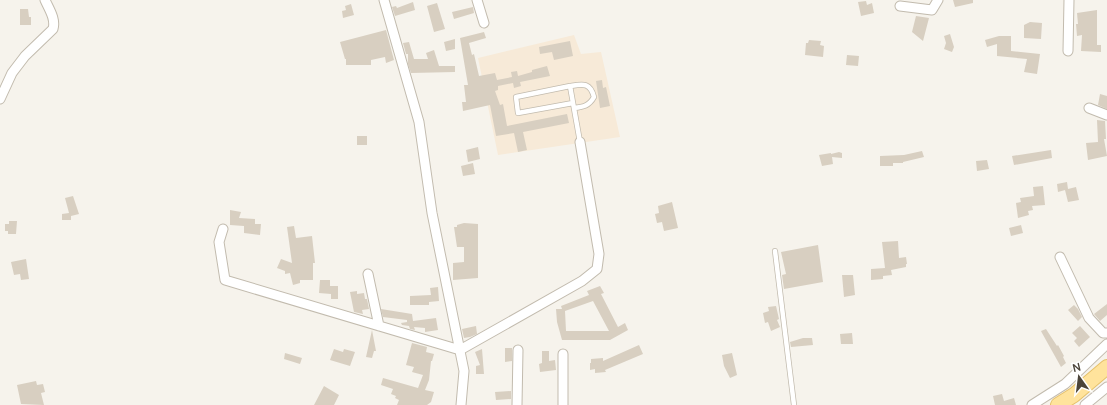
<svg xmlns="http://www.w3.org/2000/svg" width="1107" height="405" font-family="Manrope,sans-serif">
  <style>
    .commercial { fill: #f7ead8 }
    .building { fill: #d8cfc1; fill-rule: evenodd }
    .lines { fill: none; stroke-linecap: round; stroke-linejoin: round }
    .lane-casing { stroke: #c2bbae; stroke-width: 6 }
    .street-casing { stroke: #c2bbae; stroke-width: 11 }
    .primary-casing { stroke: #e6c16a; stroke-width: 16 }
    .lane { stroke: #fff; stroke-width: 4.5 }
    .street { stroke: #fff; stroke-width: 9 }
    .primary { stroke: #ffe39c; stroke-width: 14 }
  </style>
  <rect width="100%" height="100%" fill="#f6f3ec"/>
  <path class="commercial" d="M574 35 581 54 601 52 620 137 498 155 478 58Z"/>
  <path class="building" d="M953 0H973V3L955 7Z
    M866 1 867 5 872 3 874 13 861 16 858 2Z
    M413 2 415 10 395 16 392 7 396 6 397 8Z
    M437 3 445 29 434 32 427 6Z
    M351 4 354 15 343 18 342 11 346 10 345 6Z
    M473 7 474 13 454 19 452 12Z
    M20 9H28L29 17H31V25H20Z
    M1097 10V45H1101V52L1081 51 1082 35 1077 36 1076 24H1078L1077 13Z
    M916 16 929 18 923 41 912 32Z
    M1030 22 1042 23 1041 39 1024 38V25Z
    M386 30 394 60 386 63 385 57 371 60V65H346V59H345L340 42Z
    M484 32 486 38 469 43 472 55 474 54 479 76 495 73 497 80 512 77 511 72 517 71 518 76 532 72V70L547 66 550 76 520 82 521 86 514 88 513 83 498 86V90L495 91 500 105 503 104 507 126 567 114 569 123 523 132 527 150 518 152 514 133 496 136 490 105 463 111 462 102H466L464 85H468L460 38Z
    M950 34 954 47 952 52 944 49 946 43 944 36Z
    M999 36H1011V51L1040 54 1037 74 1024 72 1027 59 997 56V44L987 47 985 40Z
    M455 39V49L446 51 444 42Z
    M809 40 821 41 820 45 824 46 823 57 805 55 806 43H808Z
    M570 41 573 56 554 60 552 52 540 54 539 47Z
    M409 42 414 59H428L426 53 434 50 439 66H455V72L411 73 408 64V54H406L403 43Z
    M847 55 859 56 858 66 846 65Z
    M602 80 603 88 606 87 610 106 600 108 596 81Z
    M1100 94 1107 96V109L1098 105Z
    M1097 120 1105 121 1106 139H1104L1107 156 1088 160 1086 143 1098 142Z
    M357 136H367V145H357Z
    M478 147 480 159 468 162 466 150Z
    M1051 150 1052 158 1014 165 1012 156Z
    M922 151 924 157 903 162V163H893V166H880V156L904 155Z
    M839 152 842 153V158L832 157 833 164 822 166 819 155 831 153V154Z
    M987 160 989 169 977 171 976 161Z
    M473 163 475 174 463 176 461 166Z
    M1067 182 1068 189 1076 187 1079 200 1068 202 1065 190 1058 192 1057 184Z
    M1043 186 1045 205 1032 206 1033 210 1028 211 1029 215 1018 218 1016 203 1021 202 1020 198 1034 196 1033 187Z
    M73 196 79 214 71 216V220H62V214L69 213 65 198Z
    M672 202 678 228 664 231 662 222 657 223 655 214 659 213 658 206Z
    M230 210 241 212 239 218 255 219V224H261L260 235 244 233V226L230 225Z
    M9 221H17L16 234H8V231H5V224H9Z
    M464 223 478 224V278L453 280V263L464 262V247H457L454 227H457V225Z
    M1021 225 1023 233 1011 236 1009 228Z
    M294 226 296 238 312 236 315 263H313V280H300V283L293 285 290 273 285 274V271L277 268 281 259 292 263 287 227Z
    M898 241 899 258 906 257 907 264H906V267L891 270 892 275 883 276V279L871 280V269L885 268 882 242Z
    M818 245 823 282 784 289 782 275 786 274 781 252Z
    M26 259 29 279 21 280 20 274 14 275 11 262Z
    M842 275H853L855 295 844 297Z
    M320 280H330V286H338V299H331V294L319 293Z
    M600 286 604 293 601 294 618 327 625 323 628 330 610 340H562L557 322 556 309H562L561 306 589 295 587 291ZM593 301 609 331H566L565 311Z
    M438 287 439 301 429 302V305H410V296L431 295 430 288Z
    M357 291V294L364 293 365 299H367L369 309 362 310 363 314 354 312 350 292Z
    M1107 304V315L1100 321 1094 314Z
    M1074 305 1078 309 1082 317 1078 321 1068 310Z
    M776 306 779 319 777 320 780 327 771 331 768 322 765 323 763 313 769 311 768 307Z
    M381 309 412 314 413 321 436 318 438 330 425 332V328L414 327 415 330 410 329 409 326 402 325 401 323 407 322V320L383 317Z
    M476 326 477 334 470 337 464 338 462 329Z
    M1080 326 1090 337 1079 347 1074 341 1077 338 1072 333Z
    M1046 329 1057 346 1058 345 1064 356 1063 357 1066 363 1061 367 1042 333 1041 331Z
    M372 330 376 351H374L372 358 366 357Z
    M852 333 853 344H841L840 334Z
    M803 338H812L813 345 791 347 790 342Z
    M412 343 427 347 426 352 434 354 432 361H431L429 380 425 390 434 392 431 402 427 405H397L399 400 395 398 396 396 391 394 393 389 381 385 383 378 418 388 423 375 412 372 414 367 406 365Z
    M639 345 643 354 605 370 606 372 595 373V369L590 370V363H591V359L603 358V361Z
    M505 348H512V361L505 362Z
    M334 349 343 352 344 349 355 352 350 366 330 360Z
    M482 349 484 374H476V366L480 365 475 352Z
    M542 351H549V361L555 360 556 370 540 372 539 364 542 363Z
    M285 353 302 358 300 364 284 359Z
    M732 353 737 375 730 378 724 366 722 355Z
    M36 381 37 385 43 384 45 392 41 393 44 405 21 404 17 385Z
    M324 386 339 395 334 405H314Z
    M511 391V399L496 400 495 392Z
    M1002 394 1004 401 1014 398 1016 405H995L993 396Z"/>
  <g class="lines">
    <defs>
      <path id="lane" d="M570 86C583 84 590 82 594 97 589 106 583 107 574 108
        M573 103 518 113 516 97 570 86 580 142
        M775 251 794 405"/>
      <path id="street" d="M384 0 419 122 432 213 464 371 461 405
        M477 0 484 23
        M900 6 932 10 938 0
        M1068 51 1069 0
        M0 99 12 73 25 56 53 29C56 19 49 9 45 0
        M1089 108 1107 115
        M223 229 219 242 225 280 460 350 582 281 597 269 599 254 580 142
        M1060 257 1089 318 1103 333H1107
        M368 274 379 326
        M563 354V405
        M517 405 518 350
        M1032 405 1065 384 1107 344
        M1085 405 1107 387"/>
      <path id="primary" d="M1058 405 1074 395 1107 367"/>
    </defs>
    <use href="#lane" class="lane-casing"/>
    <use href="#street" class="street-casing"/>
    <use href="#primary" class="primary-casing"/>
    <use href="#lane" class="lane"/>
    <use href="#street" class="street"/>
    <use href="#primary" class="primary"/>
  </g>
  <g transform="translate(1079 377) rotate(346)" stroke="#ffffff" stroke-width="3" paint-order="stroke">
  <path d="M0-3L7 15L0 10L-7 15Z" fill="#4b4439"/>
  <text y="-6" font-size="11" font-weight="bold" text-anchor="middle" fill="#4b4439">N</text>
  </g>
</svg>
